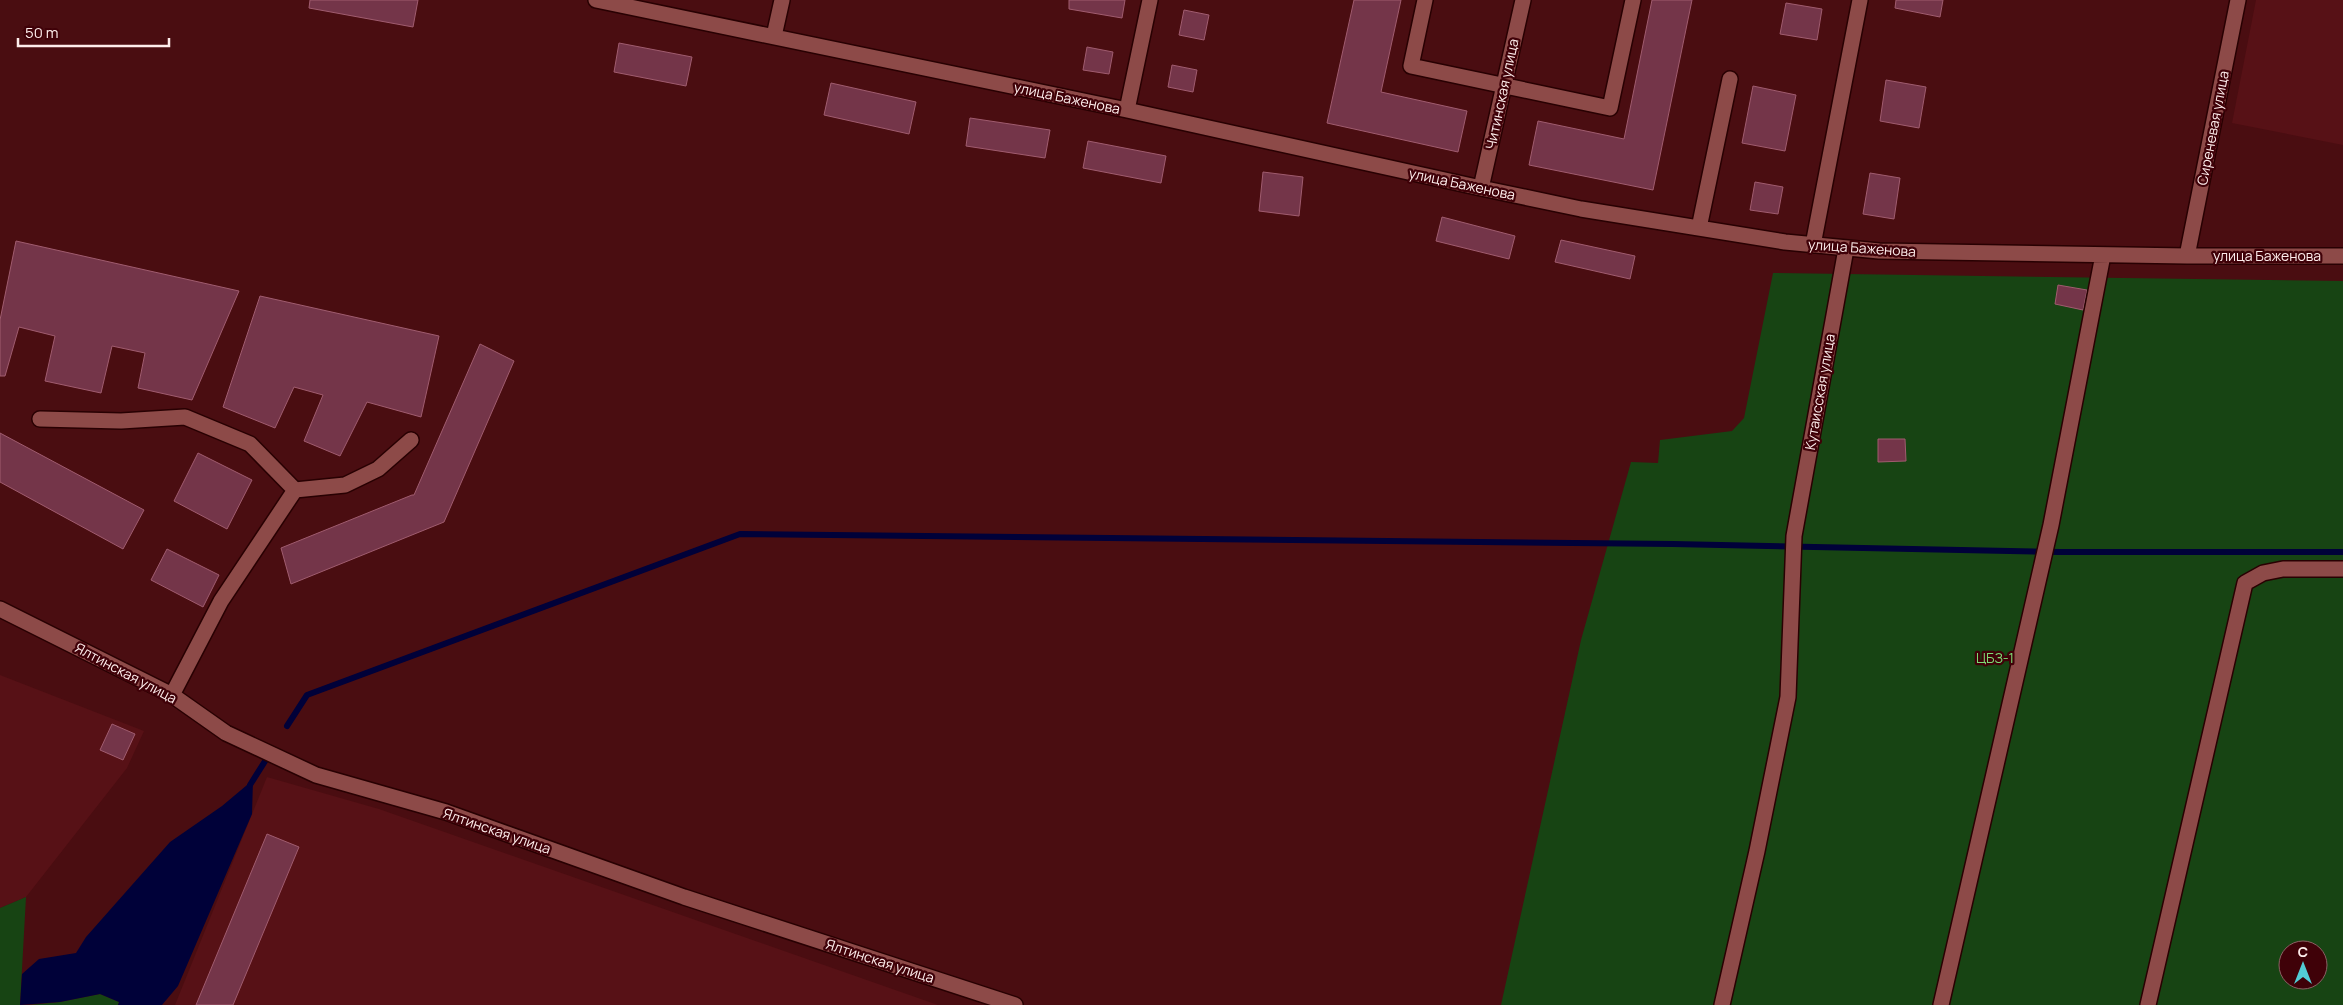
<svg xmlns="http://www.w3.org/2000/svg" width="2343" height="1005" font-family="Manrope,sans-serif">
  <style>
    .built { fill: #571116 }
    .green { fill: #174413; fill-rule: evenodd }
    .water { fill: #000139 }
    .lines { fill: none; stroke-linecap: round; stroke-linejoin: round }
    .stream { stroke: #000139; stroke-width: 6 }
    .building { fill: #743549; stroke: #a05c6f }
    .minor-casing { stroke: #280002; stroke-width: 18 }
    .minor { stroke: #8d4a48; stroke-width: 15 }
    .labels { text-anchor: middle; stroke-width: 4.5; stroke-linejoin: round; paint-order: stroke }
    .street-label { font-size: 14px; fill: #feedec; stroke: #3f0108 }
    .park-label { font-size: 14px; fill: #7ddb75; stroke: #3f0108 }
  </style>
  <rect width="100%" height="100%" fill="#4a0d11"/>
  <path class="built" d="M2256 0H2343V145L2232 123Z
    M0 675 144 731 127 768 26 897 0 908Z
    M267 777 379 809 938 1005H175Z"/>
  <path class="green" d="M1773 273 2343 281V1005H1501L1581 640 1631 462 1658 463 1660 440 1732 431 1744 418ZM2288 950H2318V980H2288Z
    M26 897 20 1005H0V908Z
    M100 994 119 1002 118 1005H29L60 1002Z"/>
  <path class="water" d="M253 780 252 814 178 986 162 1005H118L119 1002 100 994 60 1002 20 1005 22 974 39 959 76 953 86 937 170 842 222 806Z"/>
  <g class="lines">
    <path class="stream" d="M287 726 307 695 740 534 1673 544 2060 552H2343
      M250 785 267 758"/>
  </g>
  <path class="building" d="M310 0H418L413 27 309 8Z
    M1069 0H1125L1122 18 1069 9Z
    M1354 0H1401L1381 92 1467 111 1458 152 1327 123Z
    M1652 0H1692L1653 190 1529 165 1538 121 1624 139Z
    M1896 0H1943L1940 17 1895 8Z
    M1786 3 1822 9 1817 40 1780 34Z
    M1184 10 1209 15 1204 40 1179 35Z
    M619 43 692 57 686 86 614 72Z
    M1087 47 1113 52 1109 74 1083 70Z
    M1172 65 1197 70 1193 92 1168 87Z
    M1886 80 1926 87 1919 128 1880 121Z
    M831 83 916 102 909 134 824 115Z
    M1753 86 1796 95 1785 151 1742 143Z
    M970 118 1050 130 1045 158 966 146Z
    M1088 141 1166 156 1161 183 1083 168Z
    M1263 172 1303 177 1299 216 1259 211Z
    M1870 173 1900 178 1894 219 1863 214Z
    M1755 182 1783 187 1778 214 1750 210Z
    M1442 217 1515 236 1509 259 1436 241Z
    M1561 240 1635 256 1630 279 1555 262Z
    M16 241 239 291 192 400 138 388 145 353 112 346 101 393 45 381 55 336 19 327 5 376H0V320Z
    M2058 285 2087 290 2083 310 2055 304Z
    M260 296 439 336 421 417 367 402 340 456 304 441 323 395 294 387 275 428 223 407Z
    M480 344 514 361 444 522 291 584 281 548 412 495H414Z
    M0 433 144 510 123 549 0 482Z
    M1878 439H1905L1906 461 1878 462Z
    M198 453 252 480 227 529 174 501Z
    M167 549 219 575 203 607 151 580Z
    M112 724 135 734 123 760 100 750Z
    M267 834 299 847 233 1005H196Z"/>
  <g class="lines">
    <defs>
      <path id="minor" d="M596 0 1127 110 1481 188 1581 209 1785 242 1879 251 2187 256H2343
        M1425 0 1411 66 1610 108 1633 0
        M774 36 782 0
        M1127 110 1150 0
        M1481 188 1523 0
        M1699 228 1730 79
        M1813 245 1860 0
        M2187 256 2238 0
        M40 419 121 421 185 417 250 444 295 490 221 601 172 695
        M295 490 345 485 378 469 411 440
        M0 609 172 695 226 733 316 775 446 812 684 897 1015 1005
        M1722 1005 1757 851 1788 697 1794 536 1846 249
        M1941 1005 2051 525 2103 255
        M2148 1005 2245 583 2263 573 2283 569H2343"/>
    </defs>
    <use href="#minor" class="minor-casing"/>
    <use href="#minor" class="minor"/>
  </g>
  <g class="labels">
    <g class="street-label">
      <text transform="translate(1502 94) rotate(-78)" y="5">Читинская улица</text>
      <text transform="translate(1067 98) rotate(12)" y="5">улица Баженова</text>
      <text transform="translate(2213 128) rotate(-79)" y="5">Сиреневая улица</text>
      <text transform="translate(1462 184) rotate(12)" y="5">улица Баженова</text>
      <text transform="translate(1862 248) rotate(4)" y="5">улица Баженова</text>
      <text x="2267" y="261">улица Баженова</text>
      <text transform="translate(1820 392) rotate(-80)" y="5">Кутаисская улица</text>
      <text transform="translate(126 673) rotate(28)" y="5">Ялтинская улица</text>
      <text transform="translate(497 831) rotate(19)" y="5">Ялтинская улица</text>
      <text transform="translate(880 961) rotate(18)" y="5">Ялтинская улица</text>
    </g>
    <g class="park-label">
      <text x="1995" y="663">ЦБЗ-1</text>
    </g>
  </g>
  <g transform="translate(2303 965)"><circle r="24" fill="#3f0108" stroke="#8b5f63"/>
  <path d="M0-4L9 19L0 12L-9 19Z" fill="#52ccd5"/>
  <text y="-8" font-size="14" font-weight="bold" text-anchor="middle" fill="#feedec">С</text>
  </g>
  <path d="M18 38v8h151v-8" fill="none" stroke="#feedec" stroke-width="2.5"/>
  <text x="25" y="38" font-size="15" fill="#feedec" stroke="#3f0108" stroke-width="4" paint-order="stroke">50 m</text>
</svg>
